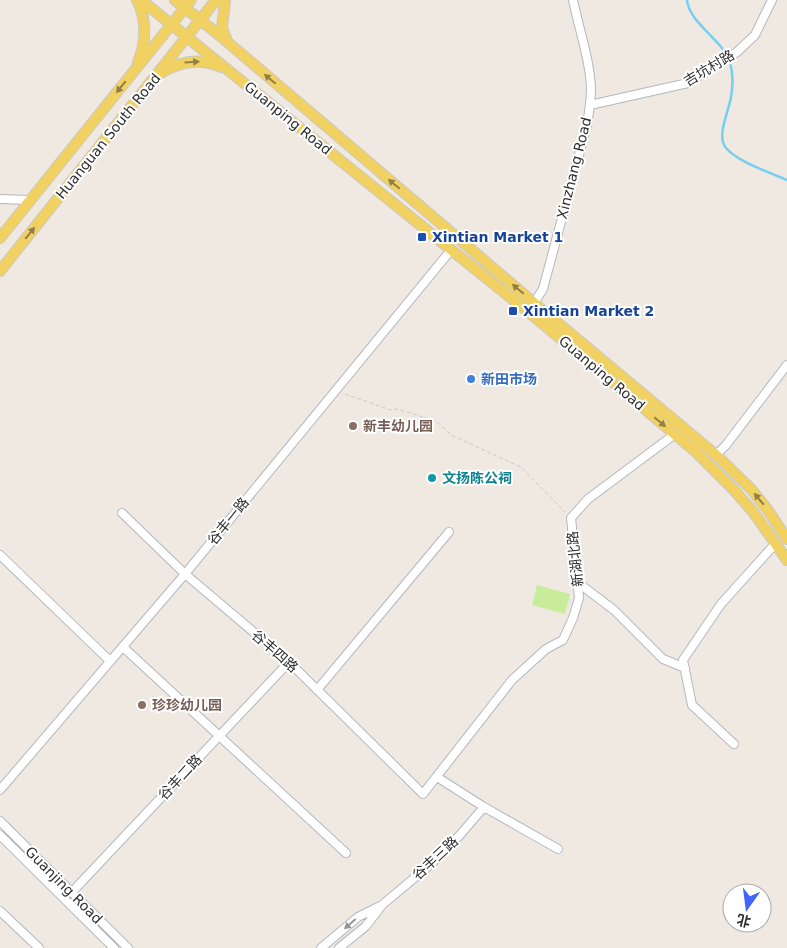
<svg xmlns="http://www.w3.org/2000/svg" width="787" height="948" font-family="'DejaVu Sans','Noto Sans SC',sans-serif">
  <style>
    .pitch { fill: #c9ec9a }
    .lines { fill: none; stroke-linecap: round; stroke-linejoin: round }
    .stream { stroke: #75cff0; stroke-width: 2.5 }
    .minor-casing { stroke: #b4b7c1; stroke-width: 10 }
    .major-casing { stroke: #c9c9c9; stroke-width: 12 }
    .path { stroke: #c9c9c9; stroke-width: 1; stroke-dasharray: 4 2.5; stroke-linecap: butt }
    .minor { stroke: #fff; stroke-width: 8 }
    .major { stroke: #f2d163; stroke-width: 10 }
    .oneway { fill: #908048 }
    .oneway2 { fill: #969696 }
    .transit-dot { fill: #1a4fb4; stroke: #fff; stroke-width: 2 }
    .shop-dot { fill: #3f7fe0; stroke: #fff; stroke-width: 2 }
    .education-dot { fill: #8d6e63; stroke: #fff; stroke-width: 2 }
    .culture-dot { fill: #0f9aa8; stroke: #fff; stroke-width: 2 }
    .labels { text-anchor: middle; stroke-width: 4; stroke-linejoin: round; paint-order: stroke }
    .street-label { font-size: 14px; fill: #2e2e2e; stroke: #fff }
    .transit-label { font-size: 14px; font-weight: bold; fill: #164399; stroke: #fff; text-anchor: start }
    .shop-label { font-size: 14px; font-weight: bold; fill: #366cbe; stroke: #fff; text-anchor: start }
    .education-label { font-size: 14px; font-weight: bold; fill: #785e54; stroke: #fff; text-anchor: start }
    .culture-label { font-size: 14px; font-weight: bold; fill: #0d838f; stroke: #fff; text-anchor: start }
  </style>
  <rect width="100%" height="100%" fill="#efe9e1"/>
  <path class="pitch" d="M537 585 570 594 565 614 532 605Z"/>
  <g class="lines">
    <path class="stream" d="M687 0C689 23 722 39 730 62 733 73 733 86 731 97 729 110 718 133 724 145 732 160 771 173 787 180"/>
    <defs>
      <path id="minor" d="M590 105 688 83 737 52 755 35 772 0
        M0 199 30 200
        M534 303 543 289 587 125C589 113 591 101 591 89 590 60 579 29 573 0
        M716 455 726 445 787 365
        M122 513 185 574 289 662 423 794 512 680 546 649 563 640 573 618 579 598 571 518 588 499 675 434
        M0 555 110 661
        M577 582 614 610 663 659 685 668
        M123 647 346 853
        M317 690 449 532
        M734 744 692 705 683 660 721 604 776 543
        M437 777 484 807 558 849
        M0 790 185 574 451 250
        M0 821 128 948
        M0 835 114 948
        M72 892 289 662
        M0 911 39 948
        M321 948 358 917 380 906
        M339 948 366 926 382 905 431 864 459 836 484 807"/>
      <path id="major" d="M137 0C147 19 146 43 138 62
        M141 0 536 318 696 452 734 490 754 513 787 560
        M175 0 218 34 534 303 716 455 751 489 767 509 787 539
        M225 0 222 28 227 41
        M161 73C180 61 201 58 221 67
        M0 238 191 0
        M0 271 216 0"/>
    </defs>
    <use href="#minor" class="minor-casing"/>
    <use href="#major" class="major-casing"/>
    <path class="path" d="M345 394 391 410 397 409 436 421 451 435 521 467 565 512"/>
    <use href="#minor" class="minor"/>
    <use href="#major" class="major"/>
  </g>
  <defs><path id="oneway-solid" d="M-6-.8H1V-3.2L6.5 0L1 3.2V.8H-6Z" transform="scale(1.25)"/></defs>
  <g class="oneway">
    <use href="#oneway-solid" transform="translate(192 62) rotate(-4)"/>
    <use href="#oneway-solid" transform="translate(270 79) rotate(-140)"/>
    <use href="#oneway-solid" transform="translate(121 87) rotate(129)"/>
    <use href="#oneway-solid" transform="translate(394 184) rotate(-140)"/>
    <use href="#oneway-solid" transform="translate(30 233) rotate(-51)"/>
    <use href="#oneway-solid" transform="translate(518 289) rotate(-140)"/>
    <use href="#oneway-solid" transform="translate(660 422) rotate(40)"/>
    <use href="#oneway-solid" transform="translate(759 499) rotate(-130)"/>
  </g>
  <use class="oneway2" href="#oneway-solid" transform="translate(350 924) rotate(139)"/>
  <g class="transit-dot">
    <rect x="417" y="232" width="10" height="10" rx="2.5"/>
    <rect x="508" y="306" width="10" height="10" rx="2.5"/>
  </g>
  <circle class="shop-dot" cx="471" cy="379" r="5"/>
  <g class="education-dot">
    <circle cx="353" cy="426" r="5"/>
    <circle cx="142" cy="705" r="5"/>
  </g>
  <circle class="culture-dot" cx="432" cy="478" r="5"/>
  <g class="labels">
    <g class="street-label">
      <text transform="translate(709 68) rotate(-31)" y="5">吉坑村路</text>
      <text transform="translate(288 118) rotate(39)" y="5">Guanping Road</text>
      <text transform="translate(108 136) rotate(-51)" y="5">Huanguan South Road</text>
      <text transform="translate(574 168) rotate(-76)" y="5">Xinzhang Road</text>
      <text transform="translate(602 373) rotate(40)" y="5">Guanping Road</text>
      <text transform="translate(228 521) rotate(-51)" y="5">谷丰一路</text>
      <text transform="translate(575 559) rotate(-96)" y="5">新湖北路</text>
      <text transform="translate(275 651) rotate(41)" y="5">谷丰四路</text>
      <text transform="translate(180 777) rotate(-47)" y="5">谷丰二路</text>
      <text transform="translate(435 858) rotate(-43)" y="5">谷丰三路</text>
      <text transform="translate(64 885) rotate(45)" y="5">Guanjing Road</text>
    </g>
    <g class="transit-label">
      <text x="432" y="242">Xintian Market 1</text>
      <text x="523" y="316">Xintian Market 2</text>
    </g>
    <g class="shop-label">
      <text x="481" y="384">新田市场</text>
    </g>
    <g class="education-label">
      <text x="363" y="431">新丰幼儿园</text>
      <text x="152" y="710">珍珍幼儿园</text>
    </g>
    <g class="culture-label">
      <text x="442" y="483">文扬陈公祠</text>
    </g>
  </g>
  <g transform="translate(747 908) rotate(194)"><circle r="24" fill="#ffffff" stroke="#ababab"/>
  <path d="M0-4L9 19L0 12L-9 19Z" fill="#4264fb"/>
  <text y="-8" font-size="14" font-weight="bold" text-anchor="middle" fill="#2e2e2e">北</text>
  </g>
</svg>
